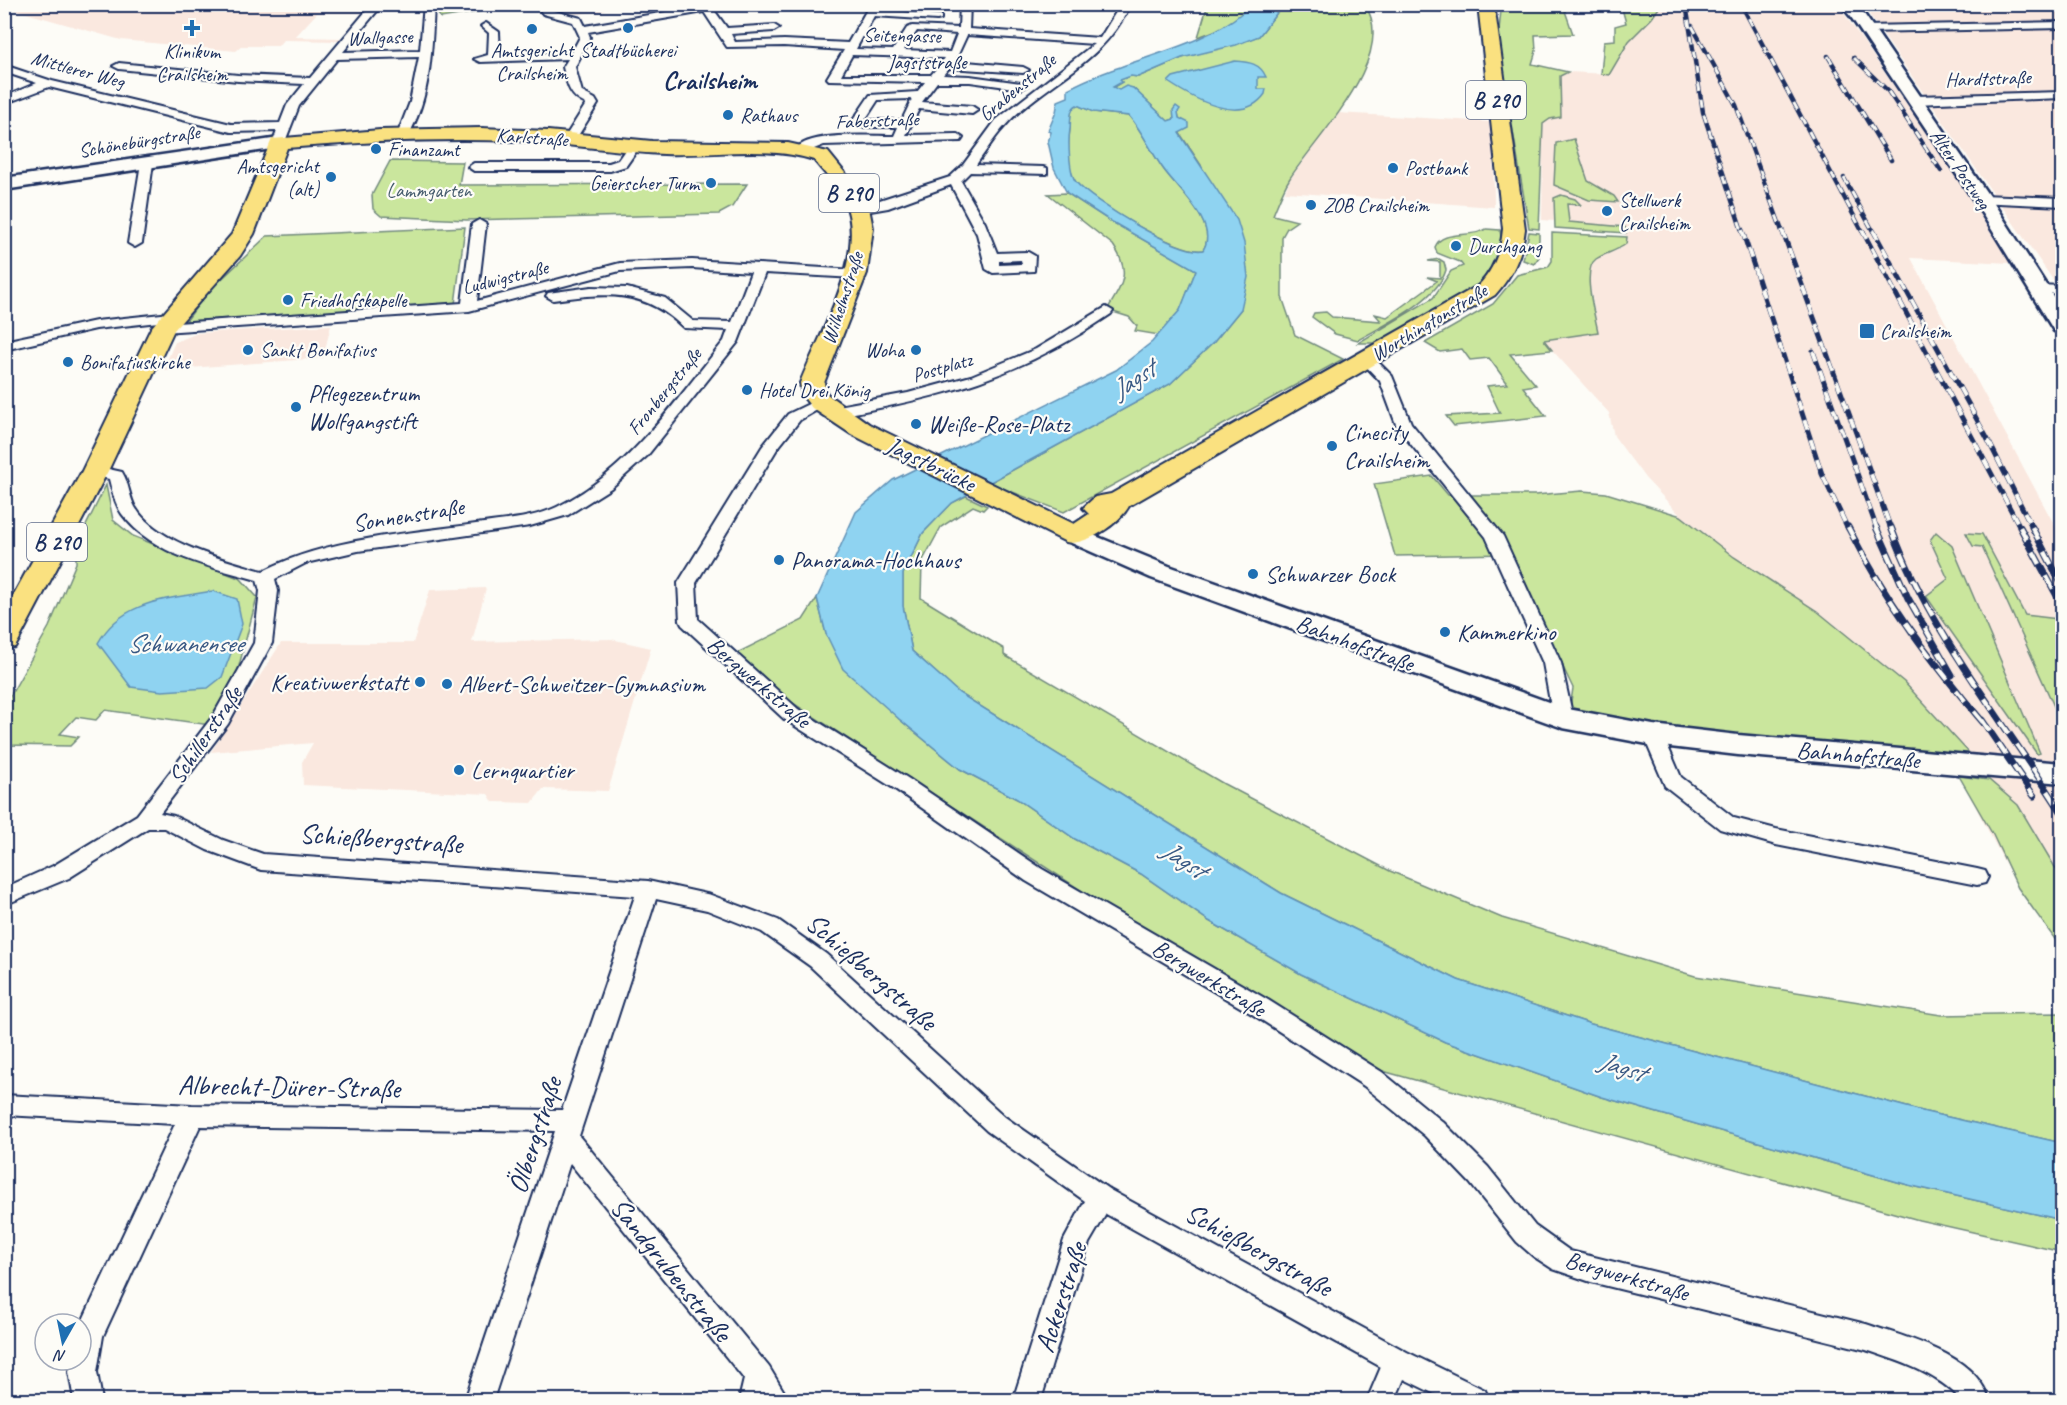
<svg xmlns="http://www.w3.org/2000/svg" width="2067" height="1405" font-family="Caveat,sans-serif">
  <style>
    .built { fill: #fae8df }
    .green { fill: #cae69d; stroke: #728a7e; stroke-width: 1.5 }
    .water { fill: #8fd3f1; stroke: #6191b6; stroke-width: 1.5; fill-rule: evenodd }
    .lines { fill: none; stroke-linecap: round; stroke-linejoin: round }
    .street-casing { stroke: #1b2f5e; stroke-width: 4 }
    .secondary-casing { stroke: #1b2f5e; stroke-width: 5 }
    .primary-casing { stroke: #1b2f5e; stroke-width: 4 }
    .street { fill: #fdfcf7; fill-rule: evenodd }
    .secondary { fill: #fdfcf7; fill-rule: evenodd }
    .primary { fill: #fae180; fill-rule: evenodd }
    .rail-far2-casing { stroke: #1b2f5e; stroke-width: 4.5 }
    .rail-far1-casing { stroke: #1b2f5e; stroke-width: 5 }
    .rail-casing { stroke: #1b2f5e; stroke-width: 7 }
    .rail-far2 { stroke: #fdfcf7; stroke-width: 3; stroke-dasharray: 8; stroke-linecap: butt }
    .rail-far1 { stroke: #fdfcf7; stroke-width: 4; stroke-dasharray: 10; stroke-linecap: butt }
    .rail { stroke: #fdfcf7; stroke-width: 4.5; stroke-dasharray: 14; stroke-linecap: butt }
    .poi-dot { fill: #1f6fb2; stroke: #fdfcf7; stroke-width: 2 }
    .labels { text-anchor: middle; stroke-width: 4.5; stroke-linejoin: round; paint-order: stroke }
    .far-street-label { font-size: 20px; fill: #1b2f5e; stroke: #fdfcf7 }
    .far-poi-label { font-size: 20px; fill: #1b2f5e; stroke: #fdfcf7; text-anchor: start }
    .far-park-label { font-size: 20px; fill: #475d6e; stroke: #fdfcf7 }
    .shield { fill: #fdfcf7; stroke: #5f6c8c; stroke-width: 1.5 }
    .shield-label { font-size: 22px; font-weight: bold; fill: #1b2f5e }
    .poi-label { font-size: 24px; fill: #1b2f5e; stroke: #fdfcf7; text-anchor: start }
    .street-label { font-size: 24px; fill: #1b2f5e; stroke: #fdfcf7 }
    .far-district-label { font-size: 26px; font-weight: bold; fill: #1b2f5e; stroke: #fdfcf7 }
    .water-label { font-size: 26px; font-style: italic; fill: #385883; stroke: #fdfcf7 }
    .near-street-label { font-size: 28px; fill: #1b2f5e; stroke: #fdfcf7 }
  </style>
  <rect width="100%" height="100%" fill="#fdfcf7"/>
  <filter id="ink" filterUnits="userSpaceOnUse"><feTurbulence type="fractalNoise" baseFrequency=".0167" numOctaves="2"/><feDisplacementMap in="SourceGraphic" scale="12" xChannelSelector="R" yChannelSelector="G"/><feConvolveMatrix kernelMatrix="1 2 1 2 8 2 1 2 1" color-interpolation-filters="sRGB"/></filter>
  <g filter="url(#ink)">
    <path class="built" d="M4 5 5 4 371 5 364 13H317L295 37 343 38 340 41 283 40 278 46H242L236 51 121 40 5 7Z
      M551 5H599L605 10 579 14 556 12Z
      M1661 5H1838L1944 158 2010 263 1911 258 2062 539V948L2017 886 1948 754 1971 755 1904 682 1817 611 1734 557 1681 516 1645 478 1614 436 1609 413 1543 340 1598 331 1589 280 1590 268 1597 258 1620 249 1627 242 1624 227 1542 220 1543 124 1550 119 1561 117 1560 76 1568 72 1609 74 1629 41 1652 18Z
      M1867 5H2062V282L2053 280 1870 16Z
      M1338 113 1493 122 1494 207 1285 192 1290 179Z
      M331 325 323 358 163 370 175 342 198 333Z
      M486 588 472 642 611 639 651 648 608 791 543 789 532 803 493 802 488 794 303 785 302 762 313 743 211 752 281 643H413L430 590Z"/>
    <path class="green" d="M485 4 490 10 441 18 435 10Z
      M1208 4 1242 5 1243 13 1225 27 1198 37Z
      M1283 5H1365C1399 56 1317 136 1290 178 1283 189 1278 203 1273 215L1297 221 1287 228 1282 237V297L1295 335 1343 359 1064 512 989 483 1170 384 1214 342 1241 309 1201 165 1179 132 1188 128 1179 118 1177 107 1174 119 1168 121 1133 88 1119 90 1112 88 1122 82 1119 80 1131 76 1138 77 1182 58 1259 36Z
      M1519 5H1570L1564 8 1573 34 1535 35 1536 51 1532 64 1568 72 1560 76 1561 117 1550 119 1543 124 1539 229 1529 228 1511 119 1497 52 1501 10Z
      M1621 5H1661L1652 18 1629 41 1609 75 1601 74 1604 41 1615 40V26L1626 23Z
      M1077 105 1094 112 1129 116C1143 132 1150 150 1162 167 1175 187 1220 224 1203 250 1181 255 1085 199 1074 179 1066 166 1068 144 1070 129 1071 121 1068 109 1077 105Z
      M1574 139 1588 181 1614 196 1618 202 1589 200 1554 185 1556 143Z
      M390 161 463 162 459 185 747 184 732 207 719 214 467 220 381 216 373 209 372 195Z
      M1067 193 1107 219 1196 270 1180 311 1159 335 1135 331 1137 326 1129 317 1107 310C1122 285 1132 273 1113 245L1048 194Z
      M1561 195 1575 199 1581 205 1567 204 1569 222 1625 227 1626 233 1555 228 1554 198Z
      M465 227 455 304 186 321 207 293 267 236Z
      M1486 229 1500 230C1505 253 1490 272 1475 287L1378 343H1358L1433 298 1451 271 1463 266 1460 262 1437 253 1435 247C1442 229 1471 239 1486 229Z
      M1529 232 1539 233V257L1534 264 1523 260Z
      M1552 233 1627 237 1626 244C1617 251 1605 253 1596 259 1581 270 1595 315 1598 332L1544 340 1552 350 1510 354 1536 385 1523 387 1546 416 1454 426 1446 416 1500 413 1487 386 1508 384 1489 358 1470 360 1462 349 1440 352 1425 343 1493 304 1517 275 1548 267 1552 261Z
      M1439 259 1444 262 1446 270C1437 301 1384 325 1358 340L1335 334 1312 317 1314 313 1326 312 1332 317 1381 321 1375 314 1387 317 1437 281 1427 277 1440 278V262L1428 261Z
      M1432 476 1448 495H1535L1582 491 1606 493 1681 516 1734 557 1817 611 1904 682 1972 756 1629 725 1570 708 1573 688 1509 554 1395 556 1374 484Z
      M106 485 113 520 133 536 241 579 257 597 234 685 210 725 105 710 96 720 76 717 60 734 79 737 70 746 5 745 4 707 49 627 76 563V546Z
      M966 496 987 506 983 510 973 506 941 527 922 562 921 598 1004 649V655L1224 784 1390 871 1502 918 1695 976 1941 1015 2062 1013V1143L1926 1112 1591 1024 1458 980 1281 893 959 693 912 651 903 606V574L923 533 952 503Z
      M1936 532 1952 546 2040 753 2037 754 1926 596 1948 579 1930 540Z
      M1966 533 1982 534 2025 615 2058 619 2062 636V724L1982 547 1973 546Z
      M817 598 826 634 899 719 960 769 1017 799 1075 839 1141 874 1209 921 1301 974 1445 1042 1602 1097 1908 1185 2062 1220V1252L1919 1220 1379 1070 1139 928 779 694 737 653 803 620Z
      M1959 776 1989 780 2018 805 2062 879V949L2018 888 1993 835Z"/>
    <path class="water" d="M1243 5H1283L1259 36 1236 45 1182 58 1138 77 1131 76 1120 80 1122 82 1113 87 1119 90 1126 86 1133 88 1168 121 1174 119 1173 110 1176 106 1180 109 1178 112 1179 118 1189 123V128L1179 133 1237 220 1244 243 1248 277 1241 309 1214 342 1170 384 952 503 923 533 903 574V606L912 651 959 693 1281 893 1458 980 1591 1024 1926 1112 2062 1143V1220L1908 1185 1602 1097 1445 1042 1301 974 1209 921 1141 874 1075 839 1017 799 960 769 899 719 843 669 826 634 817 598 856 512 893 480 1116 370 1152 342 1180 310 1196 270 1107 219 1067 193 1054 168 1048 142 1051 132 1048 131 1056 112 1058 101 1068 97V89C1121 60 1200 49 1243 12ZM1077 105 1093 112 1129 116C1143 132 1150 150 1162 167 1175 187 1220 224 1203 250 1181 256 1091 201 1076 182 1069 174 1068 141 1070 129 1071 121 1069 109 1077 105Z
      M1235 61C1249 62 1260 63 1266 77H1258V89H1266L1265 94C1242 127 1192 98 1168 82L1173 77Z
      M213 591 237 599 242 624 222 677 208 688 162 691 131 687 98 643C122 600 168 599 213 591Z"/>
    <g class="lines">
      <defs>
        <path id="street" d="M372 4H383L343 52 420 50 424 4H434C432 48 431 97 408 136L398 133 410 102 419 57 337 59 299 106 286 139 280 143 274 139 277 131 231 132 49 87 4 104V97L37 83 4 72V65L52 81 231 124 280 123 287 105 304 84 238 81 119 69 113 66 119 63 238 75 310 78Z
          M535 4H546L551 10 581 18 585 26 712 4H738L714 10 727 28 774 25 779 28 774 31 731 34 735 42 784 40 848 43 870 4H881L878 10 941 15V19L937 20 874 16 856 49 893 50 907 28 912 26 959 28 960 4H970L969 29 1100 38 1121 4H1131C1105 58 1062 75 1020 111 1001 127 990 145 976 165L1043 167 1047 168V174L970 172 961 181 985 223 997 253 1028 252 1035 256 1034 271 993 273 986 269 977 234 951 185 888 208 859 213 852 209 950 177 963 165 996 120 1094 44 967 35 955 61 1023 67 1029 70 1023 73 949 68 943 75 970 76 1021 83 1027 86 1021 89 970 82H937L922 102 972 106 978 110 972 114 919 109 906 135 957 134 963 138 961 141 824 145 801 154 795 150C808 131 871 136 894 136L898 127H857L851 123 870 95 917 92 925 82 829 80 827 78 844 50 784 46 727 47 704 12 588 32 590 37 575 67 582 92 595 99 598 104 574 142 570 143 564 139 586 104C569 97 567 84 563 67L568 59 480 62 474 59 488 55 489 33 481 26 486 23 499 32 500 55 572 52 580 37 573 22 543 14ZM917 31 957 34 950 52 904 50ZM852 55 945 58 931 75H841ZM912 99 902 120H865L878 100ZM1021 260 1022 264 999 265V261Z
          M2062 22V28L1865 32 1860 29 1865 26Z
          M2062 92V98L1915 104 1909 100 1915 96Z
          M634 142 640 146 626 166 610 171H474L468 167 474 163H609L618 160 630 143Z
          M147 159 153 163 142 243 135 247 128 243 141 163Z
          M1982 195 2062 198V206L1977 202V196Z
          M479 220 486 224 477 301 620 263 692 260 855 270 862 274 855 278 765 273 738 342 647 456 611 488 568 515 530 526 358 551 306 563 275 579 278 591 272 643 228 724 160 813 174 816 223 840 263 854 648 881 711 895 778 920 826 954 1005 1117 1110 1190 1407 1352 1485 1390 1489 1400H1447L1404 1379 1395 1400H1367L1381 1367 1106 1214 1089 1243 1041 1400H1013L1064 1240 1085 1201 987 1131 810 966 762 932 707 910 656 899 579 1136 769 1367 789 1400H739L744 1379 570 1163 493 1400H465L555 1131 200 1126 103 1336 97 1372 102 1400H74L69 1372 71 1360H81V1324L175 1124 4 1115V1095L192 1105 562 1110 635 896 261 870 207 850 164 828H148L69 878 4 905V888L53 866 137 815 213 716 254 643 260 591 257 580C211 567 152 555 122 514 115 504 112 491 109 479L89 474 87 471 89 468 95 466 122 472C129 483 129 496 135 507 157 544 225 560 263 571 328 538 405 534 476 524 502 520 532 519 557 507 629 472 675 401 724 341L728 330 684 328C643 288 606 293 553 300L546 296 548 293 591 287 627 288 665 298 693 321 732 322 751 272 692 268 620 271 469 311 163 332 156 328 163 324 462 303 472 224Z
          M2038 285 2062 286V294L2033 292V286Z
          M1106 307 1113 311 1111 314C1018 378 942 397 833 417L825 412 833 407 908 393 971 376 1036 349Z
          M171 313 178 317 176 320 96 329 4 350V341L96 321Z
          M1368 355 1373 357 1392 376 1411 423 1503 536 1561 663 1573 718 1570 723H1556L1553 718 1543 663 1486 537 1397 427 1380 381 1360 360Z
          M821 398 829 403 800 420 777 449 696 583 698 619 798 709 909 779 1042 869 1268 1000 1382 1072 1443 1122 1488 1167 1535 1226 1570 1251 1866 1324C1907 1338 1976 1354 1989 1400H1961C1938 1373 1899 1361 1866 1350L1591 1282 1553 1269 1533 1256 1517 1242 1470 1183 1425 1136 1364 1086 1252 1014 1026 881 895 789 784 719 682 625 680 621 678 583 762 447 788 414Z
          M1653 728 1660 730 1663 735 1681 777 1734 818 1776 829 1977 869 1985 871 1988 877 1985 883 1977 885 1776 845 1720 829 1665 786 1643 735 1646 730Z"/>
        <path id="secondary" d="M1840 4H1856L1862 11 1991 199 2062 310V332L2054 331 2051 326 1973 199 1851 17Z
          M279 138 285 139 288 143 285 147 4 190V178Z
          M1076 528 1169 566 1568 709 1653 725 1738 735 2062 763V783L1738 755 1653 745 1563 728 1151 578 1067 541 1063 536 1067 531Z"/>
        <path id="primary" d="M1478 4H1494L1525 229C1522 255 1513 275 1495 295L1129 506C1120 523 1085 547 1066 542L851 434 812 408 802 395 800 383C819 334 869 253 844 200 837 185 824 173 814 160 767 145 713 156 664 154 614 152 565 143 514 141 439 138 363 142 287 148L254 234 240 256 174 330 108 471 19 640 15 647 4 649V612L82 471 151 328 232 234 272 139 380 130 481 128 548 131 652 141 788 143 828 152 862 194 869 208 873 228 867 273 824 383 827 394 869 424 1074 524 1089 514 1083 508 1095 497 1111 494 1479 285C1494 269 1501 251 1503 229Z"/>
      </defs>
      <use href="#street" class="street-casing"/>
      <use href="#secondary" class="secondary-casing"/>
      <use href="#primary" class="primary-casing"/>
      <use href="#street" class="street"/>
      <use href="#secondary" class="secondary"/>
      <use href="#primary" class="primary"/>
      <defs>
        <path id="rail-far2" d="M1686 4 1703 112 1742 231
          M1741 4 1862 231
          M1692 26 1736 105 1782 231
          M1828 56 1891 160
          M1854 58 1888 91 1941 171
          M1844 178 1873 231"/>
        <path id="rail-far1" d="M1742 230 1822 474 1848 529
          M1782 230 1891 529
          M1862 230 2021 529
          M1873 230 1987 438 2033 529
          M1813 351 1877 529"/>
        <path id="rail" d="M1848 527C1885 600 1934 665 1987 727
          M1876 527 1908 598 1952 675
          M1891 527C1929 632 2003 719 2062 813
          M2020 527 2062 605
          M2032 527 2062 585
          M1982 720 2034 796"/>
      </defs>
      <use href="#rail-far2" class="rail-far2-casing"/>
      <use href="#rail-far1" class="rail-far1-casing"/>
      <use href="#rail" class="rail-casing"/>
      <use href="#rail-far2" class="rail-far2"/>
      <use href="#rail-far1" class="rail-far1"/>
      <use href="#rail" class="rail"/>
    </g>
  </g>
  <g class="poi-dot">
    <path d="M189 19h6v6h6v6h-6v6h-6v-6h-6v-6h6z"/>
    <circle cx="628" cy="28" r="6"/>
    <circle cx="532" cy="29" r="6"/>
    <circle cx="728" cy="115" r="6"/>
    <circle cx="376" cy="149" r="6"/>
    <circle cx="1393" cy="168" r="6"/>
    <circle cx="331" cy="177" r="6"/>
    <circle cx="711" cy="183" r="6"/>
    <circle cx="1311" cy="205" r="6"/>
    <circle cx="1607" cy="211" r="6"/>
    <circle cx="1456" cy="246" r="6"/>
    <circle cx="288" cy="300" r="6"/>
    <rect x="1859" y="323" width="16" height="16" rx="3"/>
    <circle cx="248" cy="350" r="6"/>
    <circle cx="916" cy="350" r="6"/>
    <circle cx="68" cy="362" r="6"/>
    <circle cx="747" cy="390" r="6"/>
    <circle cx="296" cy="407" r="6"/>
    <circle cx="916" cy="424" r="6"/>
    <circle cx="1332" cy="446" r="6"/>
    <circle cx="779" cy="560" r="6"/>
    <circle cx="1253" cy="574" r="6"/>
    <circle cx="1445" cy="632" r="6"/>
    <circle cx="420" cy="682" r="6"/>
    <circle cx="447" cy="684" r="6"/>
    <circle cx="459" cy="770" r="6"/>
  </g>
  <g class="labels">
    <g class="far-street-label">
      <text transform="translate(902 35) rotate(1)" y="7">Seitengasse</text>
      <text transform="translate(380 37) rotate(-2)" y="7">Wallgasse</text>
      <text x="927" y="69">Jagststraße</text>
      <text transform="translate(78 69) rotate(15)" y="7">Mittlerer Weg</text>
      <text transform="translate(1988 78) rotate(-2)" y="7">Hardtstraße</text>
      <text transform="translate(1017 87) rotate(-40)" y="7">Grabenstraße</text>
      <text transform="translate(877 120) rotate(-2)" y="7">Faberstraße</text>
      <text transform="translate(532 137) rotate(4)" y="7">Karlstraße</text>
      <text transform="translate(139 141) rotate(-9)" y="7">Schönebürgstraße</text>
      <text transform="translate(1961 169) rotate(56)" y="7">Alter Postweg</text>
      <text transform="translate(505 277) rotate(-14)" y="7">Ludwigstraße</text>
      <text transform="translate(842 298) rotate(-72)" y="7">Wilhelmstraße</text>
      <text transform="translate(1429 322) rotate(-31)" y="7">Worthingtonstraße</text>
      <text transform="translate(942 367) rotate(-16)" y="7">Postplatz</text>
      <text transform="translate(664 391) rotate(-51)" y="7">Fronbergstraße</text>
    </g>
    <g class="far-poi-label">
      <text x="532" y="57" text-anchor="middle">Amtsgericht<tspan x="532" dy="23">Crailsheim</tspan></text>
      <text x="628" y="57" text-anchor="middle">Stadtbücherei</text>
      <text x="192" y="58" text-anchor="middle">Klinikum<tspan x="192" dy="23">Crailsheim</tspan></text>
      <text x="740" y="122">Rathaus</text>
      <text x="388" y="156">Finanzamt</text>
      <text x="319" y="173" text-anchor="end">Amtsgericht<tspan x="319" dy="23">(alt)</tspan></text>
      <text x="1405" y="175">Postbank</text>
      <text x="699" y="190" text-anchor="end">Geierscher Turm</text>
      <text x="1619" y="207">Stellwerk<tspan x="1619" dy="23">Crailsheim</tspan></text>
      <text x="1323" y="212">ZOB Crailsheim</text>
      <text x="1468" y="253">Durchgang</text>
      <text x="300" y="307">Friedhofskapelle</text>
      <text x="1880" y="338">Crailsheim</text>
      <text x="260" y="357">Sankt Bonifatius</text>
      <text x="904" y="357" text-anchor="end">Woha</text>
      <text x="80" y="369">Bonifatiuskirche</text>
      <text x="759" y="397">Hotel Drei König</text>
    </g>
    <g class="far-park-label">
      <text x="429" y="197">Lammgarten</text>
    </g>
    <g class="shield">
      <rect x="1466" y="81" width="60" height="38" rx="4.5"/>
      <rect x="819" y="174" width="60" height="38" rx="4.5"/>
      <rect x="27" y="523" width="60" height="38" rx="4.5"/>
    </g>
    <g class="shield-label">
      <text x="1496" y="108">B 290</text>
      <text x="849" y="201">B 290</text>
      <text x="57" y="550">B 290</text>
    </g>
    <g class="poi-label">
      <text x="308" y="401">Pflegezentrum<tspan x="308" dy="28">Wolfgangstift</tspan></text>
      <text x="928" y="432">Weiße-Rose-Platz</text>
      <text x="1344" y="440">Cinecity<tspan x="1344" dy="28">Crailsheim</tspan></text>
      <text x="791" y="568">Panorama-Hochhaus</text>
      <text x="1265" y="582">Schwarzer Bock</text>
      <text x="1457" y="640">Kammerkino</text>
      <text x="408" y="690" text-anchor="end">Kreativwerkstatt</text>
      <text x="459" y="692">Albert-Schweitzer-Gymnasium</text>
      <text x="471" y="778">Lernquartier</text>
    </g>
    <g class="street-label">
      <text transform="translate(931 464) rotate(26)" y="8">Jagstbrücke</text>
      <text transform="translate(408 515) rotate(-9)" y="8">Sonnenstraße</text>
      <text transform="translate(1355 643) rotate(20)" y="8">Bahnhofstraße</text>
      <text transform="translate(759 682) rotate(40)" y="8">Bergwerkstraße</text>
      <text transform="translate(205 735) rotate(-56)" y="8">Schillerstraße</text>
      <text transform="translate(1858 755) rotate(5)" y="8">Bahnhofstraße</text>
      <text transform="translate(1209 978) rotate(31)" y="8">Bergwerkstraße</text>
      <text transform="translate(1627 1276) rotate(16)" y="8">Bergwerkstraße</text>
    </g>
    <g class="far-district-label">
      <text x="710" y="89">Crailsheim</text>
    </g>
    <g class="water-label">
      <text transform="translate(1133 379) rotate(-34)" y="9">Jagst</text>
      <text x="185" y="652">Schwanensee</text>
      <text transform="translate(1184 859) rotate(33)" y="9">Jagst</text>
      <text transform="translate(1622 1066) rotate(17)" y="9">Jagst</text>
    </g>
    <g class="near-street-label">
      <text transform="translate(381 838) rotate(4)" y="10">Schießbergstraße</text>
      <text transform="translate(872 971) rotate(41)" y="10">Schießbergstraße</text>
      <text transform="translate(289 1086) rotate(1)" y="10">Albrecht-Dürer-Straße</text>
      <text transform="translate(534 1135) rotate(-72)" y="10">Ölbergstraße</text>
      <text transform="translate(1259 1249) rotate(29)" y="10">Schießbergstraße</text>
      <text transform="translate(672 1269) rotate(51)" y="10">Sandgrubenstraße</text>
      <text transform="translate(1060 1297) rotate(-72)" y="10">Ackerstraße</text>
    </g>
  </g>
  <rect width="2067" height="1405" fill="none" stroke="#fdfcf7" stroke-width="24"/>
  <rect x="12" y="12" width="2043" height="1381" fill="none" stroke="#1b2f5e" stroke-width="2" filter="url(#ink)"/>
  <g transform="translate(63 1342) rotate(189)"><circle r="28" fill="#fdfcf7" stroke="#a3aaba" stroke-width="1.5"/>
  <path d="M0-4.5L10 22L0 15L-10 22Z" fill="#1f6fb2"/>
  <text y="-9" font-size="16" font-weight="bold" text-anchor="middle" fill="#1b2f5e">N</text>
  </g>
</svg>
